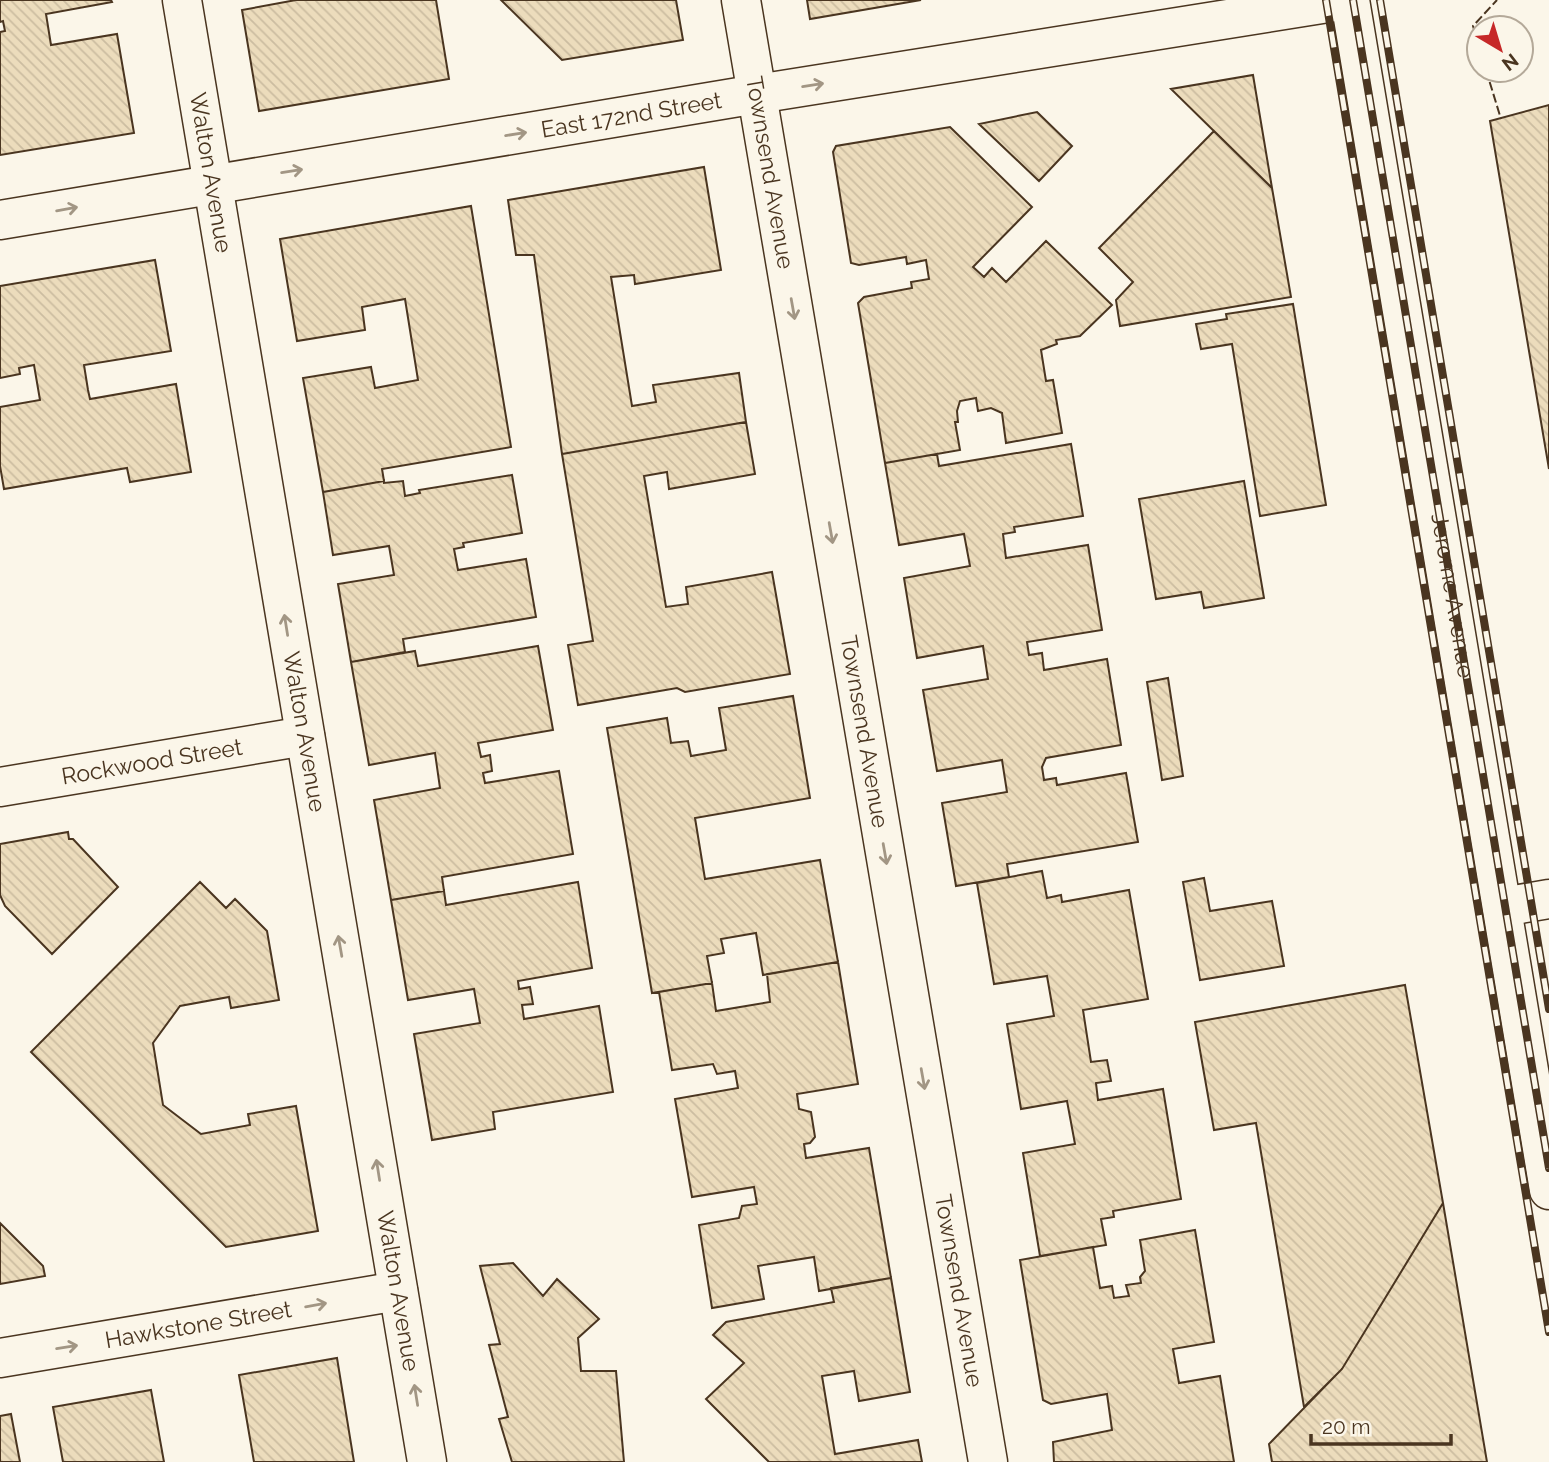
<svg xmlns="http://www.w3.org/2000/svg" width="1549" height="1462" font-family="Raleway,sans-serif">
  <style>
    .building { fill: url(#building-back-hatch); stroke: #4a3520; stroke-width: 2 }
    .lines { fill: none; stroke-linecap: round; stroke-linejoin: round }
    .street-casing { stroke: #4a3520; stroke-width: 41 }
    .secondary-casing { stroke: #4a3520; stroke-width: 41 }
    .street { stroke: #fbf6e9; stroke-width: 38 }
    .secondary { stroke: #fbf6e9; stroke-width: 38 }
    .rail-casing { stroke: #4a3520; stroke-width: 8 }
    .rail { stroke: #fbf6e9; stroke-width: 5; stroke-dasharray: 16; stroke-linecap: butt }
    .fence { stroke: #4a3520; stroke-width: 2; stroke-dasharray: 9 3.5; stroke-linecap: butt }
    .oneway { stroke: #a29684 }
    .labels { text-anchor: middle; stroke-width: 5; stroke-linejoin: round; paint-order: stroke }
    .street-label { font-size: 23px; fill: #4a3520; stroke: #fbf6e9 }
  </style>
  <defs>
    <pattern id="building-back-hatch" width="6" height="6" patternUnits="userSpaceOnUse" patternTransform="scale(1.75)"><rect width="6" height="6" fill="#ecdcbc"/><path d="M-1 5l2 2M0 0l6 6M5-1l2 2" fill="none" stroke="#ccbda1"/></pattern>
  </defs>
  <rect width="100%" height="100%" fill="#fbf6e9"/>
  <path class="building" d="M0 0H111L112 2 46 14 51 45 117 34 134 133 0 155V32L5 31 3 21 0 22Z
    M296 0H436L449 79 259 111 242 10Z
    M501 0H676L683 40 562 60Z
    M807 0H921L810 19Z
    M1253 75 1272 188 1171 89Z
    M1549 105V469L1490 121Z
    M1037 112 1072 146 1039 181 979 124Z
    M950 127 1032 207 973 267 984 277 992 268 1006 282 1046 241 1112 305 1080 336 1056 340 1057 344 1041 350 1046 381 1053 380 1062 433 1006 443 1002 413 991 408 978 411 976 398 960 401 957 411 958 422H955L960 450 885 463 858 303 864 297 912 288 911 282 929 279 926 260 907 264 906 257 859 265 851 263 833 152 836 146Z
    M1214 131 1272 188 1291 297 1120 326 1116 300 1133 282 1099 248Z
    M704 167 721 270 635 284 634 275 611 277 632 406 656 402 653 385 739 373 746 422 562 454 534 255H516L508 200Z
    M471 206 511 447 382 469 384 481 323 492 303 378 371 367 375 388 418 380 405 299 362 307 365 330 297 341 280 239Z
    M155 260 171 351 84 365 88 390 90 399 176 384 191 472 130 482 127 468 4 489 0 466V407L40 400 34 365 19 368 20 374 0 378V286Z
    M1293 304 1326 505 1260 516 1232 344 1201 349 1196 324 1227 319 1226 314Z
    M746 422 755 474 669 489 667 472 644 476 666 607 688 604 686 587 772 572 790 674 685 692 677 688 578 705 568 645 593 641 562 454Z
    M1071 444 1083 516 1014 527 1015 532 1003 534 1006 558 1088 545 1102 630 1027 642 1029 655 1042 653 1044 670 1107 659 1121 745 1046 758 1042 767 1044 780 1056 778 1057 785 1126 773 1138 842 1007 864 1009 877 956 886 942 803 1007 792 1002 760 937 771 923 690 988 679 983 646 917 658 904 578 970 566 964 534 899 545 885 463 937 454 939 466Z
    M512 475 522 533 463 543 464 547 454 549 458 570 526 559 536 617 403 639 405 652 351 662 338 584 394 575 389 546 333 555 323 492 384 481V483L403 481 405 496 420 493 419 490Z
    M1244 481 1264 598 1204 608 1201 592 1156 599 1139 499Z
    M538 646 553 730 478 743 481 757 490 755 492 771 483 773 485 783 559 771 573 854 442 877 444 891 391 900 374 800 440 788 435 753 369 765 351 662 415 651 418 666Z
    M1168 678 1183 776 1162 780 1147 682Z
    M793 696 810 798 695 818 705 879 820 860 838 962 763 975 756 933 721 939 724 953 707 956 712 983 652 993 607 728 667 718 671 743 688 741 691 756 726 750 719 708Z
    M68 832 69 839H73L118 887 52 954 5 906 0 895V844Z
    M1042 871 1047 898 1061 895 1062 902 1129 890 1148 999 1083 1010 1091 1062 1107 1060 1111 1081 1096 1083 1098 1100 1163 1089 1181 1199 1113 1211 1114 1217 1101 1219 1106 1245 1040 1256 1023 1153 1075 1144 1067 1101 1021 1109 1007 1024 1054 1016 1047 976 994 984 977 883Z
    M1204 878 1210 911 1272 901 1284 966 1200 980 1183 882Z
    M200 882 226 908 235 899 267 931 279 1000 231 1008 229 997 180 1006 153 1043 163 1105 201 1134 250 1125 248 1114 296 1106 318 1231 226 1247 31 1052Z
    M578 882 592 968 518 981 519 989 530 987 533 1004 522 1005 524 1019 599 1006 613 1092 493 1112 495 1129 432 1140 414 1034 480 1023 474 989 408 1000 391 900 444 891 446 905Z
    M838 962 858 1084 797 1094 799 1109 811 1112 815 1137 810 1143 804 1144 806 1158 869 1148 891 1278 819 1291 814 1257 758 1266 764 1299 712 1308 699 1225 739 1218 742 1206 757 1204 754 1187 692 1197 675 1099 738 1088 735 1071 717 1074 713 1064 672 1070 659 992 712 983 716 1011 770 1002 767 974Z
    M1405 985 1443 1203 1342 1369 1304 1407 1256 1123 1214 1130 1195 1022Z
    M1443 1203 1487 1462H1272L1269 1444 1342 1369Z
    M0 1223 43 1266 45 1276 0 1284Z
    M1195 1230 1214 1342 1173 1349 1179 1383 1220 1376 1234 1462H1054L1053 1442 1112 1430 1107 1394 1051 1404 1043 1400 1020 1260 1093 1247 1100 1288 1112 1286 1114 1298 1129 1296 1126 1285 1141 1283 1140 1277 1145 1271 1140 1240Z
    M513 1263 543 1296 557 1279 599 1319 578 1338 581 1371H616L624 1462H512L499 1419 508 1417 489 1345 500 1344 480 1266Z
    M891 1278 910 1392 859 1401 854 1371 822 1376 835 1454 918 1440 922 1462H769L706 1399 744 1363 713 1335 726 1322 834 1302 831 1288Z
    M337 1358 354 1462H254L239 1375Z
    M151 1390 164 1462H63L53 1407Z
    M11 1414 20 1462H0V1416Z"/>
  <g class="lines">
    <defs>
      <g id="street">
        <path id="s1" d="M182 0 427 1462"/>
        <path id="s2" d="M741 0 988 1462"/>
        <path id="s3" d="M0 220 757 94 1347 0"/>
        <path id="s4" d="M0 787 305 736"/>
        <path d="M1502 907 1549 899"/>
        <path id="s5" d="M0 1358 398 1291"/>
      </g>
      <path id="secondary" d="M1350 0 1549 1190"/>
    </defs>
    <use href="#street" class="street-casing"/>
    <use href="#secondary" class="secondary-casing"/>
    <use href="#street" class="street"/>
    <use href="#secondary" class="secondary"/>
    <defs>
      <g id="rail">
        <path d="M1326 0 1549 1332"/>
        <path id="s6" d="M1353 0 1549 1168"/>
        <path d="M1380 0 1549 1009"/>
      </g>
    </defs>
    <use href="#rail" class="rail-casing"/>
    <use href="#rail" class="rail"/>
    <path class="fence" d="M1479 46 1473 26 1497 0
      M1486 70 1501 119"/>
  </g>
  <defs><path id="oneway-shaft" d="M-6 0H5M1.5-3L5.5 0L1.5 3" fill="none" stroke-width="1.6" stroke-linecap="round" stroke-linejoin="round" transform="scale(1.75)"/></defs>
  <g class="oneway">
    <use href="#oneway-shaft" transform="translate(813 85) rotate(-9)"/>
    <use href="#oneway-shaft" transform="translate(516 134) rotate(-9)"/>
    <use href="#oneway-shaft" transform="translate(292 171) rotate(-9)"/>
    <use href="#oneway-shaft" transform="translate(67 209) rotate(-10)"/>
    <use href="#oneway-shaft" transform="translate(793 309) rotate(80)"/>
    <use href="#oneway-shaft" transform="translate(831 533) rotate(80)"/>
    <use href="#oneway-shaft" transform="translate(286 625) rotate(-99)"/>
    <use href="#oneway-shaft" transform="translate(885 854) rotate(80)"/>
    <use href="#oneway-shaft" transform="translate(340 946) rotate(-100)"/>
    <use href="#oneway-shaft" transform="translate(923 1079) rotate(80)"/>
    <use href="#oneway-shaft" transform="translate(378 1170) rotate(-99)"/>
    <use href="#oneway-shaft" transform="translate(316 1305) rotate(-10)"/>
    <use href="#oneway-shaft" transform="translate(67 1347) rotate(-9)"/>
    <use href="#oneway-shaft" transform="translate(416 1395) rotate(-99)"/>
  </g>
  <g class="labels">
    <g class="street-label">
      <text dy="8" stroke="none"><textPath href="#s3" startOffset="640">East 172nd Street</textPath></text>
      <text dy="8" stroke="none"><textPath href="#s1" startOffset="175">Walton Avenue</textPath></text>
      <text dy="8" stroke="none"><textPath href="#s2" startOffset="175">Townsend Avenue</textPath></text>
      <text dy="8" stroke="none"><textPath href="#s6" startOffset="604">Jerome Avenue</textPath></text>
      <text dy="8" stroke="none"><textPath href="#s1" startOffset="742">Walton Avenue</textPath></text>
      <text dy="8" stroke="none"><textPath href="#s2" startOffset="742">Townsend Avenue</textPath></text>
      <text dy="8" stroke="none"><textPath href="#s4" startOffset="154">Rockwood Street</textPath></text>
      <text dy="8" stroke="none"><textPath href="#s1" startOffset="1309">Walton Avenue</textPath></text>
      <text dy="8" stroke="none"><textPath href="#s2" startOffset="1309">Townsend Avenue</textPath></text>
      <text dy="8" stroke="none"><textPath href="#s5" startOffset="201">Hawkstone Street</textPath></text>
    </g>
  </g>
  <g transform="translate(1500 49) rotate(142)"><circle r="33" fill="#fbf6e9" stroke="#b4a999" stroke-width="2"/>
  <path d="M0-5L12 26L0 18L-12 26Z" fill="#c62828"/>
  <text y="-10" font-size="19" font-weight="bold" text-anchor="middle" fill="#4a3520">N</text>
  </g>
  <path d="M1311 1434v10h140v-10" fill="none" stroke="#4a3520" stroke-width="3.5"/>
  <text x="1322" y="1434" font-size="21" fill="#4a3520" stroke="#fbf6e9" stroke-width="5" paint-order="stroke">20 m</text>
</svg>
